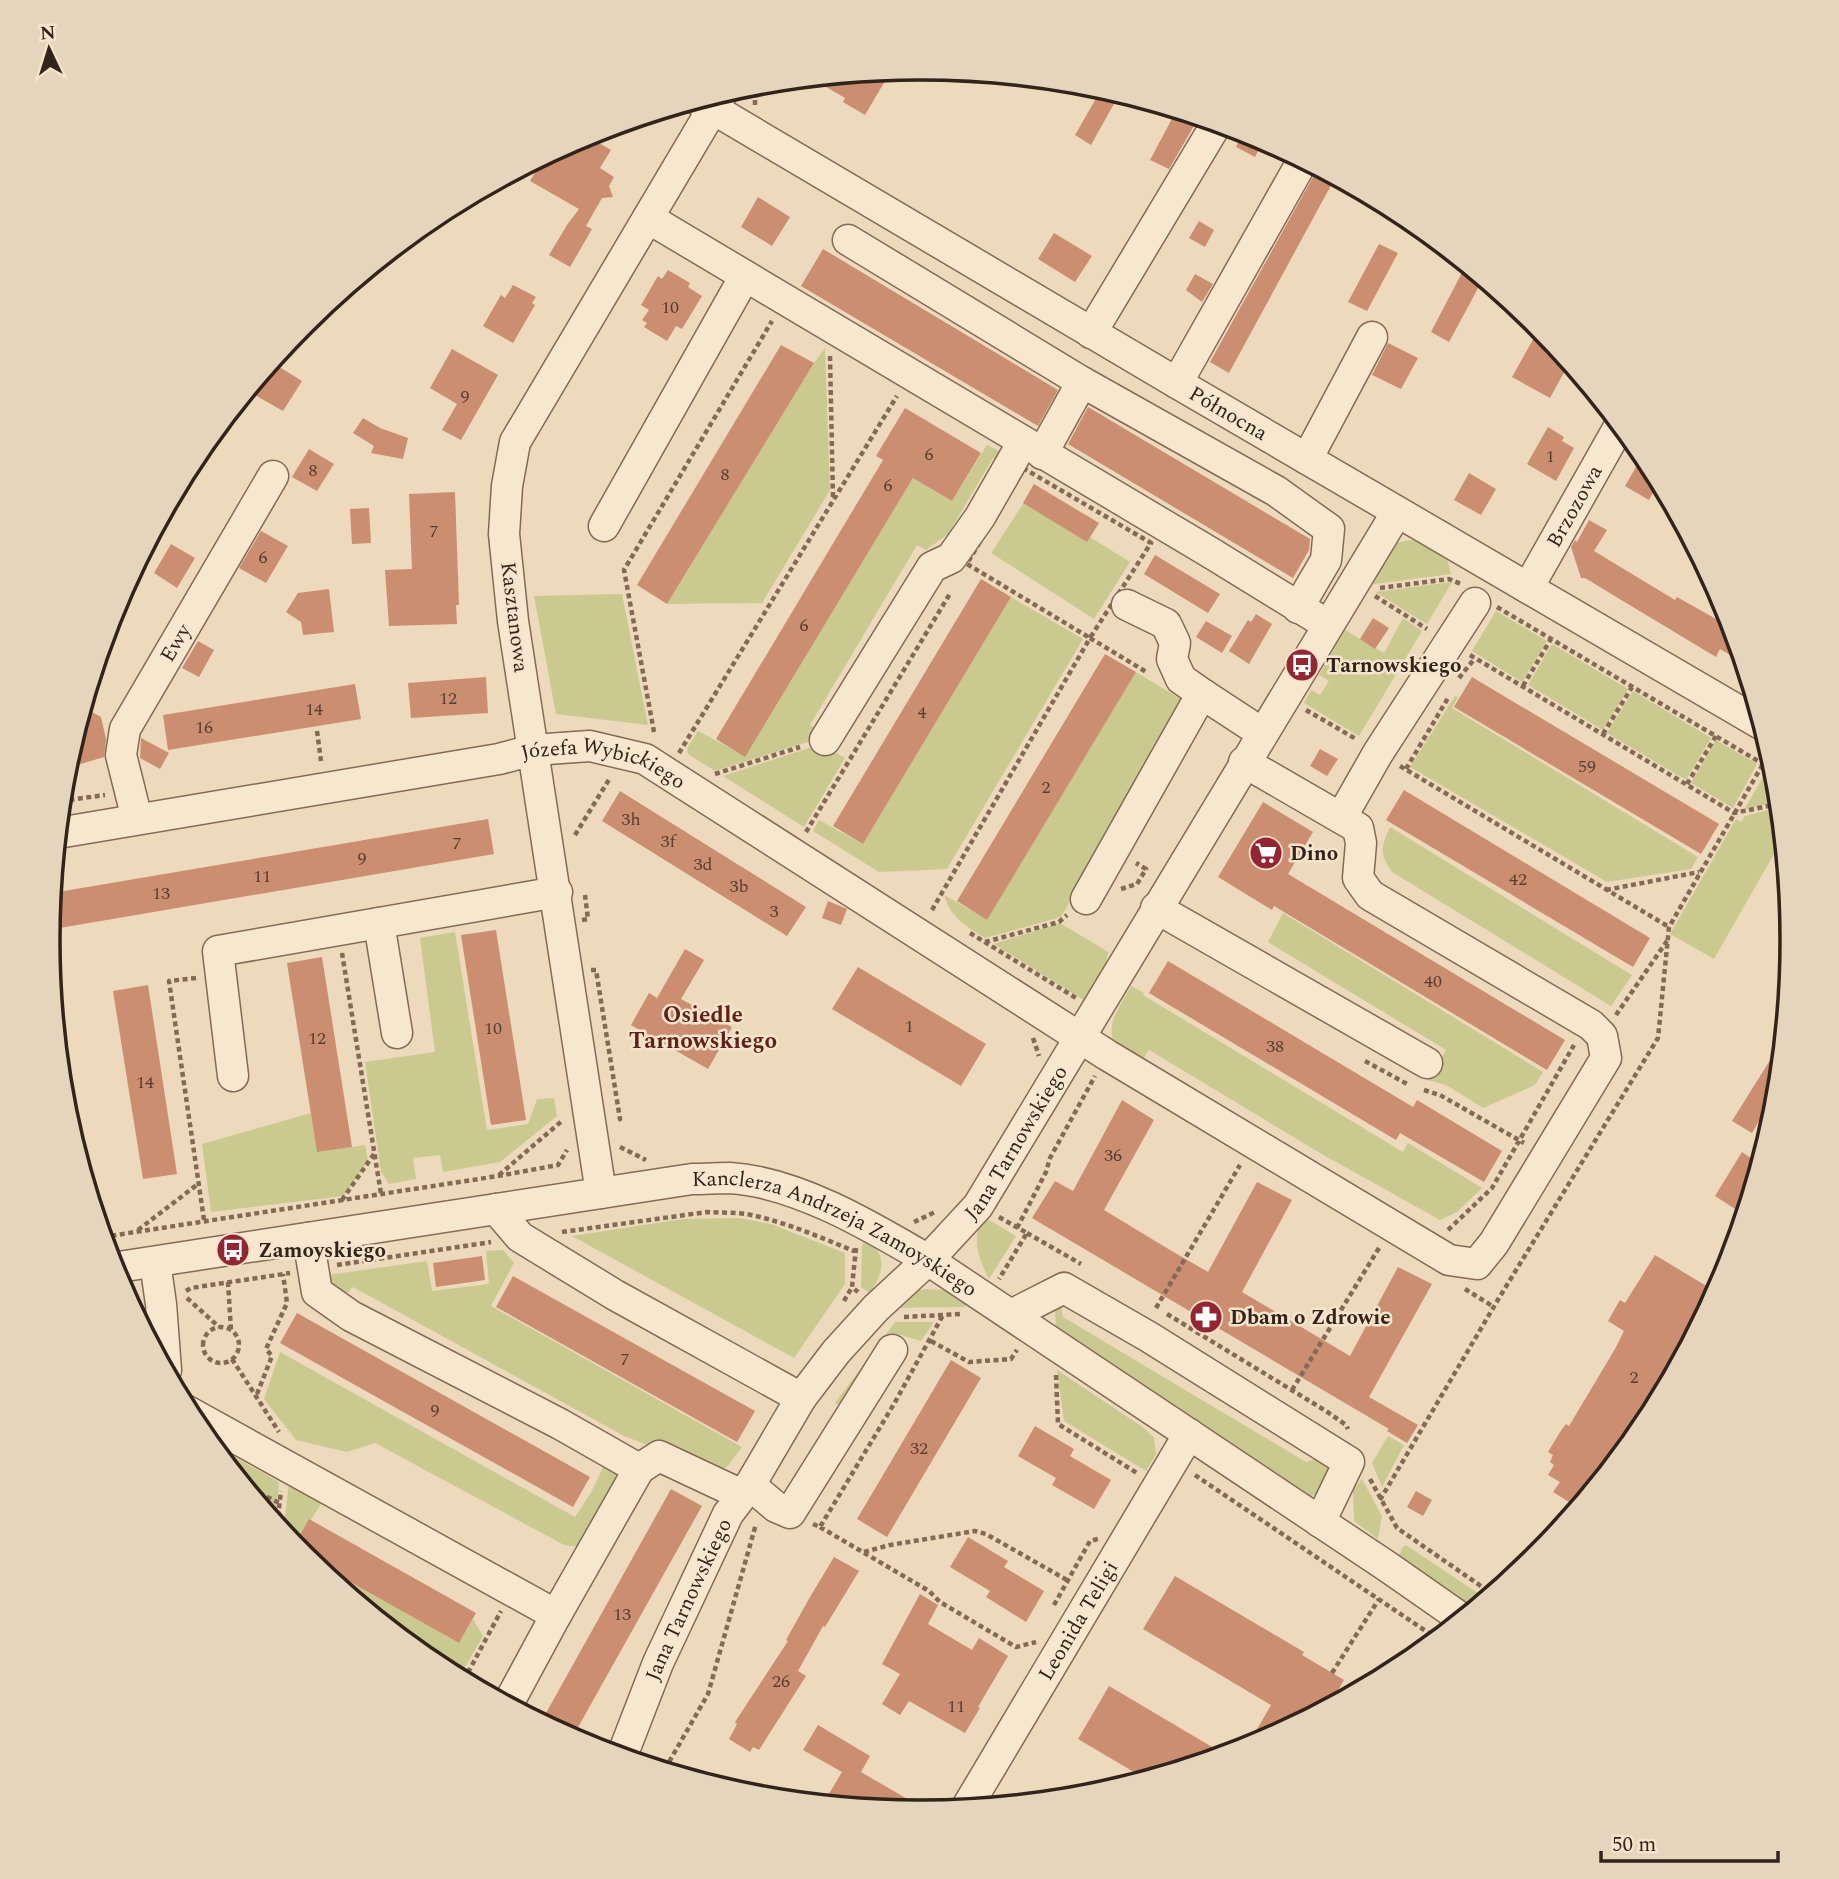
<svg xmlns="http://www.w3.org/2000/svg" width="1839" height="1879" font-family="Spectral,serif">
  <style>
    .green { fill: #caca90 }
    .building { fill: #cb8e71 }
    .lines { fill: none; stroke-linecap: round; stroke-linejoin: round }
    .minor-casing { stroke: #846a56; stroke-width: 33 }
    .path { stroke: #846a56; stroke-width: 4.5; stroke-dasharray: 5 3.5; stroke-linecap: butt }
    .minor { stroke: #f8e7cf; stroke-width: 30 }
    .labels { text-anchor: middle; stroke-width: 5; stroke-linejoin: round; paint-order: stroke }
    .number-label { font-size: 18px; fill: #593e30 }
    .street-label { font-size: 21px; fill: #33241b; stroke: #f5e4cb }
    .poi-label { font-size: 21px; font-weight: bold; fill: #33241b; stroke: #f5e4cb; text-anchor: start }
    .neighbourhood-label { font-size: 23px; font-weight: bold; fill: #5f221a; stroke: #f5e4cb }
    .rim { fill: none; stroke: #33241b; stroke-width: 3.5 }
  </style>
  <rect width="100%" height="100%" fill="#edd9bc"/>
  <path class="green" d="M825 348 830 490 762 603 667 604 814 363Z
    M987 445 1006 454 1001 462 993 458 948 534 926 550 917 545 810 725 825 733 821 738 715 771 688 754 687 748 698 731 745 756 913 478 952 501Z
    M1027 498 1130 562 1094 619 991 553Z
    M1411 540 1427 544 1446 554 1451 574 1367 585 1394 543Z
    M1452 582 1427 624 1375 592Z
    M622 594 648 725 556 714 534 596Z
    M1011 597 1083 639 947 869 879 872 813 831 819 820 863 844Z
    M1496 611 1547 641 1522 682 1472 651Z
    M1403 618 1422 631 1359 736 1304 703 1311 690 1320 695 1329 681 1319 675 1345 630 1384 653Z
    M1552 644 1628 689 1603 730 1528 685Z
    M1136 672 1187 703 1061 917 985 938C966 926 950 917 944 895L987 919Z
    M1633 691 1711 738 1686 780 1607 733Z
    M1455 696 1458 697 1452 708 1698 857 1691 869 1607 882 1410 767Z
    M1716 740 1757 764 1733 808 1691 783Z
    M821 744 845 758 804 827 723 776Z
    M1767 770 1776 775 1778 801 1744 810Z
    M1779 807 1782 840 1714 959 1670 934 1736 819 1741 822 1745 816Z
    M1390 827 1632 975 1611 1006 1392 872C1379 852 1381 848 1390 827Z
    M1283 913 1543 1072 1535 1085 1483 1108 1446 1085 1428 1080 1446 1050 1268 942Z
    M1060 923 1108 952 1104 976 1085 1001 994 944Z
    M455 932 487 1130 528 1124 537 1099 554 1098 557 1116 500 1162 443 1172 440 1155 413 1158 416 1179 389 1184 381 1172 365 1062 435 1052 420 938Z
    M1131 986 1144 993 1143 995 1403 1152 1408 1143 1482 1188 1457 1212 1440 1220 1320 1153 1149 1050 1143 1059 1113 1041C1107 1021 1122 1003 1131 986Z
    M311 1113 317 1152 365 1145 368 1161 344 1196 211 1212 202 1144Z
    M982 1216 1016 1236 989 1279C978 1258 972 1239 982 1216Z
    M739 1218 771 1224 845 1253V1284L794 1358 572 1236 683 1219Z
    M868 1236C886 1259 885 1269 870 1293L861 1287 862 1245Z
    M503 1250 514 1263 491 1306 742 1447 727 1467 714 1470 624 1436 353 1287 344 1296 330 1287 328 1275 427 1261 432 1291 489 1284 486 1251Z
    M927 1289 945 1290 971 1303 963 1307 893 1308 910 1291Z
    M1060 1301 1063 1317 1306 1462 1324 1456 1332 1465 1318 1494 1304 1498 1056 1328 1055 1310Z
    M895 1322H934L921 1341 897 1334 847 1412 835 1403Z
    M280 1352 575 1517 592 1491 605 1463 613 1464 621 1478 579 1547 564 1545 375 1443 347 1452 296 1440 264 1399Z
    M1057 1370 1144 1428 1154 1438 1156 1454 1146 1471 1064 1421Z
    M1388 1436 1404 1445 1382 1487 1372 1463Z
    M210 1443 279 1482 275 1522Z
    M1362 1479 1382 1516 1378 1539 1354 1521 1353 1490Z
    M289 1483 321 1504 294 1546 283 1533Z
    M1406 1545 1485 1598 1469 1612 1397 1563 1402 1548Z
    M302 1555 459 1643 473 1619 483 1636 460 1676 433 1663Z"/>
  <path class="building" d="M870 72 885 81 865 115 843 102 845 98 811 78Z
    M1102 88 1120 93 1091 145 1075 135Z
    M1175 113 1195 124 1169 169 1150 160Z
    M609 127 599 143 611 150 600 168 614 177 609 186 613 197 602 198 586 226 592 229 570 267 549 255 567 225 579 209 530 181 538 168 530 163 586 134Z
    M1244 131 1264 139 1255 157 1236 147Z
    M1318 168 1335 178 1229 373 1210 362Z
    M758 197 790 217 772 246 741 227Z
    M1199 221 1214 230 1205 247 1189 238Z
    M1054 233 1092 256 1075 282 1038 259Z
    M1379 244 1398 253 1367 311 1348 302Z
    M823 249 1058 390 1038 426 801 286Z
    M1466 265 1483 279 1449 342 1431 332Z
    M668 270 690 283 688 287 702 296 682 329 676 326 667 341 644 327 647 323 642 320 649 310 641 305 658 276 662 279Z
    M1195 274 1213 284 1202 302 1186 290Z
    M513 285 536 297 532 303 535 305 513 343 483 326 501 295 505 298Z
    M1535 336 1556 347 1567 361 1564 367 1566 369 1550 398 1512 377Z
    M1388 343 1418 358 1401 389 1372 375Z
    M781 345 814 363 667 604 637 585Z
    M452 349 498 375 461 440 442 430 457 404 430 388Z
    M273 363 302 381 283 411 255 395Z
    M1088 407 1310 539 1309 550 1293 578 1068 444Z
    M905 408 981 453 952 501 913 478 745 757 716 739 883 460 876 456Z
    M363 418 380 428 408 438 403 459 371 453 374 446 353 433Z
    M1548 427 1564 437 1562 441 1574 448 1556 481 1527 464Z
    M309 449 334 464 317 491 292 477Z
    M1640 460 1651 466 1659 482 1649 500 1625 486Z
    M1469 473 1496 489 1481 515 1454 500Z
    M1034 484 1099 523 1087 542 1023 503Z
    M455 492 459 605H456L457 624 389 626 385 570 412 569 409 494Z
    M369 508 371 543 352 544 350 509Z
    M1589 520 1607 530 1594 551 1675 600 1677 597 1732 628 1742 662 1720 649 1716 657 1613 595 1585 578H1581L1571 547 1575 540 1577 542Z
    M261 531 288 546 266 583 239 568Z
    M171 544 195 558 177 588 154 573Z
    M1155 555 1220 594 1208 613 1144 574Z
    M981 579 1011 597 863 844 833 826Z
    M329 589 334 632 303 635 301 622 286 612 298 593Z
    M1256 614 1272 624 1249 664 1229 651 1248 620 1251 622Z
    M1373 618 1389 628 1375 649 1360 639Z
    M1206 621 1232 636 1222 653 1196 637Z
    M198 641 214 650 199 677 182 668Z
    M1105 654 1136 672 987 920 957 901Z
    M486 677 488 713 411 718 408 683Z
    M1472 677 1719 824 1701 854 1454 707Z
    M355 684 361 719 168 750 163 715Z
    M83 707 101 717 106 739 104 757 64 769Z
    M141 738 169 753 160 769 140 758Z
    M1320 749 1338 759 1327 776 1310 766Z
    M1404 790 1650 938 1633 967 1386 820Z
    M620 791 806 907 787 936 602 821Z
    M1263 802 1313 832 1288 874 1565 1040 1547 1070 1274 906 1272 910 1218 877Z
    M488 819 494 854 48 930 52 893Z
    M828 901 847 909 841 925 822 918Z
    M496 930 526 1120 491 1125 461 935Z
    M685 949 704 960 681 999 732 1027 708 1069 631 1025 649 993 657 998Z
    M322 957 352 1147 317 1152 287 963Z
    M1168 961 1413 1107 1417 1100 1502 1151 1484 1182 1400 1133 1396 1140 1149 993Z
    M858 967 986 1044 961 1086 832 1009Z
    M148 985 177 1174 143 1179 113 991Z
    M1782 1041 1777 1090 1752 1133 1732 1121Z
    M1122 1100 1154 1120 1104 1210 1170 1250 1208 1272 1257 1182 1292 1200 1242 1292 1350 1356 1398 1267 1432 1284 1369 1397 1418 1425 1407 1443 1387 1431 1389 1429 1032 1218 1055 1181 1073 1191Z
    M1742 1152 1758 1163 1741 1189 1749 1194 1743 1214 1715 1196Z
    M1655 1255 1708 1287 1706 1290 1714 1295 1645 1424 1577 1507 1553 1492 1560 1482 1548 1475 1554 1465 1550 1462 1553 1455 1548 1452 1560 1432 1566 1424 1569 1426 1615 1349 1624 1331 1608 1321 1620 1300 1625 1303Z
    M482 1256 485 1280 436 1287 433 1263Z
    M513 1276 755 1411 737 1442 496 1307Z
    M297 1313 590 1477 573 1507 280 1343Z
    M951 1360 981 1378 887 1537 857 1519Z
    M1035 1426 1074 1449 1070 1456 1111 1480 1094 1509 1052 1485 1056 1478 1018 1456Z
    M671 1489 702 1506 572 1738 541 1722Z
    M1416 1491 1432 1500 1423 1516 1407 1507Z
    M309 1519 476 1613 459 1643 302 1555 294 1546Z
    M968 1537 1008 1561 1004 1567 1044 1591 1026 1622 986 1597 990 1591 950 1567Z
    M834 1557 859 1571 825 1627 823 1626 798 1671 806 1676 759 1750 753 1747 750 1752 729 1739 737 1724 735 1722 788 1641 786 1640 810 1597Z
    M1175 1576 1304 1652 1302 1655 1344 1680 1330 1704 1246 1748 1271 1705 1143 1629Z
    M920 1594 938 1605 928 1624 972 1650 979 1638 1008 1656 978 1707 980 1708 965 1733 909 1701 900 1715 882 1704 900 1674 882 1664Z
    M1109 1686 1224 1754 1144 1778 1078 1739Z
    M818 1725 870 1756 861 1772 928 1811 824 1802 842 1772 803 1750Z"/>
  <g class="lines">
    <defs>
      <g id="minor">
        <path id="s1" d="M698 100 1177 383 1761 724"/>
        <path d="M648 218 1211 553 1328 625"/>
        <path d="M848 240 1082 382 1042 454"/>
        <path d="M1091 333 1217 123"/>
        <path d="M1082 382 1276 491 1329 529 1326 560 1298 608"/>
        <path d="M1177 383 1303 160"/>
        <path d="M1307 459 1372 337"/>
        <path d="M604 526 745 276"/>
        <path id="s2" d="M1528 588 1620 425"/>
        <path d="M1127 605 1166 624 1175 643 1172 659 1181 679 1204 695"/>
        <path d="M825 740 932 567 951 558 980 517 1023 442"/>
        <path d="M1341 818 1378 753 1475 603"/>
        <path id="s3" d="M137 819 121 755 125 729 273 476"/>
        <path id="s4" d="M58 833 499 759 533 750 590 746 645 759 1107 1055 1449 1260 1477 1264 1494 1243 1606 1058 1602 1036 1591 1025 1370 895 1358 878 1361 843 1358 828 1244 762"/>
        <path d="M1086 899 1196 704 1204 695 1262 733"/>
        <path d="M1156 908 1427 1063"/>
        <path d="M379 923 397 1033"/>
        <path d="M233 1076 218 951 557 892"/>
        <path d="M601 1193 513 621 504 534 507 486 515 442 722 93"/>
        <path d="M496 1209 520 1237 615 1295 801 1398"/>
        <path d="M308 1238 317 1292 351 1316 560 1424 639 1469"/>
        <path d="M155 1262 161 1304 166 1370"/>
        <path id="s5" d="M112 1268 692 1179C705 1179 718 1178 730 1178 797 1182 872 1227 928 1260L1388 1567 1461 1618"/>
        <path d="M1011 1315 1064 1288 1149 1337 1349 1462 1320 1522"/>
        <path d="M187 1411 556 1615 639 1469 659 1456 742 1495"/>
        <path d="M750 1485 776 1507 790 1513 892 1350"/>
        <path d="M508 1704 556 1615"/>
        <path id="s6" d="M622 1756 658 1663 728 1514 750 1485 801 1398 836 1352 876 1308 928 1260 978 1206 1397 512"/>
        <path id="s7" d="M967 1807 1189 1434"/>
      </g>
    </defs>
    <use href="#minor" class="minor-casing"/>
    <path class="path" d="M755 105V98L764 83
      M830 356 833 498
      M1023 468 1151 543 1090 638 967 564Z
      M1380 588 1449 579 1461 584
      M1375 596 1427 629
      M1497 607 1775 771
      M1470 655 1734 813 1778 804
      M1459 678 1475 658
      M1523 686 1551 639
      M1306 710 1356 739
      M317 731 321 761
      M654 732 624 570 772 321
      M1603 734 1632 687
      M679 753 897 396
      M1400 766 1669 927
      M1406 769 1448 698
      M715 774 800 747
      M1687 784 1716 736
      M61 801 105 795
      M806 832 951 592
      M575 835 610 778
      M1121 889 1137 884 1146 869 1136 863
      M1606 890 1699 872
      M932 910 1090 638 1148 673
      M582 920 588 919 585 895
      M970 933 1076 998
      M985 942 1059 922 1067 915
      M342 953 381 1194
      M591 970H596L620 1119 617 1120
      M196 978 169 981 204 1220
      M1616 1015 1667 941
      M1033 1038 1039 1056
      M1365 1061 1409 1085
      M1424 1090 1440 1095 1524 1143
      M620 1147 646 1160
      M499 1175 563 1120
      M342 1200 374 1154
      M999 1217 1027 1233 999 1279
      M914 1222 935 1212
      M1017 1228 1046 1172 1050 1158 1095 1076
      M138 1230 198 1184
      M1448 1230 1492 1188 1574 1045
      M562 1232 707 1212C723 1213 740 1212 756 1216 790 1224 822 1238 854 1251
      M1027 1233 1081 1264
      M103 1237 498 1176 558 1165 567 1150
      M856 1248 852 1287 858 1292
      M337 1265 491 1242
      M228 1282 231 1330
      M1465 1289 1494 1307
      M186 1291 191 1288 290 1273
      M187 1298 219 1327
      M844 1301 852 1287
      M1156 1308 1240 1165
      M1167 1314 1326 1411 1346 1425 1348 1429
      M904 1317 961 1314
      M203 1345a18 18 0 1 1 36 0a18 18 0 1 1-36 0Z
      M931 1341 969 1362 1011 1359 1017 1350
      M232 1359 279 1432
      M1056 1375 1058 1424 1137 1473
      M1292 1390 1379 1248
      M257 1394 272 1356 266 1349 287 1303 283 1274
      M1195 1475 1436 1638
      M1370 1479 1397 1528 1491 1593
      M244 1485 279 1503
      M1380 1500 1499 1298 1658 1038 1669 927 1763 764
      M813 1524 820 1527 894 1404 943 1315
      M277 1525 281 1491
      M820 1527 929 1591 940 1602 1016 1647 1036 1642
      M864 1552 890 1545 975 1531 986 1534 1067 1580
      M1054 1605 1090 1541 1098 1539
      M1332 1673 1379 1599
      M464 1680 501 1611
      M665 1769 708 1694 756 1524"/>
    <use href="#minor" class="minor"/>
  </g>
  <defs>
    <symbol id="bus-disc" viewBox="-11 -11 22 22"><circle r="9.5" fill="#932632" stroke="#f5e4cb"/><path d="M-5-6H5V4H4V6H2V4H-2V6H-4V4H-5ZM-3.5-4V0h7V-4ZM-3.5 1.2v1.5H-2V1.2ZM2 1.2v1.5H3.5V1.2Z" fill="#fff"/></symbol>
    <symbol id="supermarket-disc" viewBox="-11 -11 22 22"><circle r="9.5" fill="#932632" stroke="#f5e4cb"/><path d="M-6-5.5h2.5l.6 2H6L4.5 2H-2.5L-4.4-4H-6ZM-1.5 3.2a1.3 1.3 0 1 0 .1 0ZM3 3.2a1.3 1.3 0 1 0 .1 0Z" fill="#fff"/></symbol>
    <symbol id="pharmacy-disc" viewBox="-11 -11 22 22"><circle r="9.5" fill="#932632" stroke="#f5e4cb"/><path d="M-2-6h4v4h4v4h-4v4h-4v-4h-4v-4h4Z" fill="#fff"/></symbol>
  </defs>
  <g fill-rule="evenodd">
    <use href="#bus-disc" x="1283" y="646" width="38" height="38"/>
    <use href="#supermarket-disc" x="1247" y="834" width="38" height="38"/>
    <use href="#bus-disc" x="214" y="1231" width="38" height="38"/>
    <use href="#pharmacy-disc" x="1187" y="1298" width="38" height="38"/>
  </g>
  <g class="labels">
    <g class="number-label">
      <text x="670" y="313">10</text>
      <text x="465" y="402">9</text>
      <text x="929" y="460">6</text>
      <text x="1550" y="462">1</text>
      <text x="313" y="476">8</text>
      <text x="725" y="480">8</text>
      <text x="888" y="491">6</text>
      <text x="434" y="537">7</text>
      <text x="263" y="563">6</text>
      <text x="804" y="631">6</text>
      <text x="448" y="704">12</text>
      <text x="314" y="715">14</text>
      <text x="922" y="718">4</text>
      <text x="204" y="733">16</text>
      <text x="1587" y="772">59</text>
      <text x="1046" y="793">2</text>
      <text x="631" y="825">3h</text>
      <text x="668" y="847">3f</text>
      <text x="457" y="849">7</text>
      <text x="362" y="864">9</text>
      <text x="703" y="870">3d</text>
      <text x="262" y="882">11</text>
      <text x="1518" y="885">42</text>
      <text x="739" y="892">3b</text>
      <text x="161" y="899">13</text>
      <text x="774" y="917">3</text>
      <text x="1433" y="987">40</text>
      <text x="909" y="1032">1</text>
      <text x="493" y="1034">10</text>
      <text x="317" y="1044">12</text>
      <text x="1275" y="1052">38</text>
      <text x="145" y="1088">14</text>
      <text x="1113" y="1161">36</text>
      <text x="625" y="1365">7</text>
      <text x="1634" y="1383">2</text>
      <text x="435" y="1416">9</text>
      <text x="919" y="1454">32</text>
      <text x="622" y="1620">13</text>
      <text x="781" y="1687">26</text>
      <text x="956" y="1712">11</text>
    </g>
    <g class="street-label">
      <text dy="7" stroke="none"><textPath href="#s1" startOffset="616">Północna</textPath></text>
      <text dy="7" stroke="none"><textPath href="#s2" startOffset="94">Brzozowa</textPath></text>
      <text transform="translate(515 617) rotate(83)" y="7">Kasztanowa</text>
      <text dy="7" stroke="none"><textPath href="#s3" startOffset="192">Ewy</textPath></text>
      <text dy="7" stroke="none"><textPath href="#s4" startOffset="556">Józefa Wybickiego</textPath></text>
      <text dy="7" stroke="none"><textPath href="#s6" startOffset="737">Jana Tarnowskiego</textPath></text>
      <text dy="7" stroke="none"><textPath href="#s5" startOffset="742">Kanclerza Andrzeja Zamoyskiego</textPath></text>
      <text dy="7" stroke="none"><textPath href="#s6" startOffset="170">Jana Tarnowskiego</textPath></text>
      <text dy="7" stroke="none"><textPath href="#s7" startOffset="217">Leonida Teligi</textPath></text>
    </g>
    <g class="poi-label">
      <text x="1326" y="672">Tarnowskiego</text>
      <text x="1290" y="860">Dino</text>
      <text x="258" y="1257">Zamoyskiego</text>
      <text x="1230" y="1324">Dbam o Zdrowie</text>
    </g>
    <g class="neighbourhood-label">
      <text x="703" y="1022">Osiedle<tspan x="703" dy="26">Tarnowskiego</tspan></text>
    </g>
  </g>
  <path d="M0 0H1839V1879H0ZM60 940a860 860 0 1 1 1720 0a860 860 0 1 1-1720 0Z" fill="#e5d5bd" fill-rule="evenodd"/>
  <path class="rim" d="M60 940a860 860 0 1 1 1720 0a860 860 0 1 1-1720 0Z"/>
  <g transform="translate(49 49) rotate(356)" stroke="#f5e4cb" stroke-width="5" paint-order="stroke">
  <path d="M0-5L12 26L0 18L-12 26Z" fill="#33241b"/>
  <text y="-10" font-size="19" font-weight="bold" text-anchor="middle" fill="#33241b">N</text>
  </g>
  <path d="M1601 1851v10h177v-10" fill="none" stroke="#33241b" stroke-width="3.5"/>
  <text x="1612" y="1851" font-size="21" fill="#33241b" stroke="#f5e4cb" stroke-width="5" paint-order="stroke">50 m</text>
</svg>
